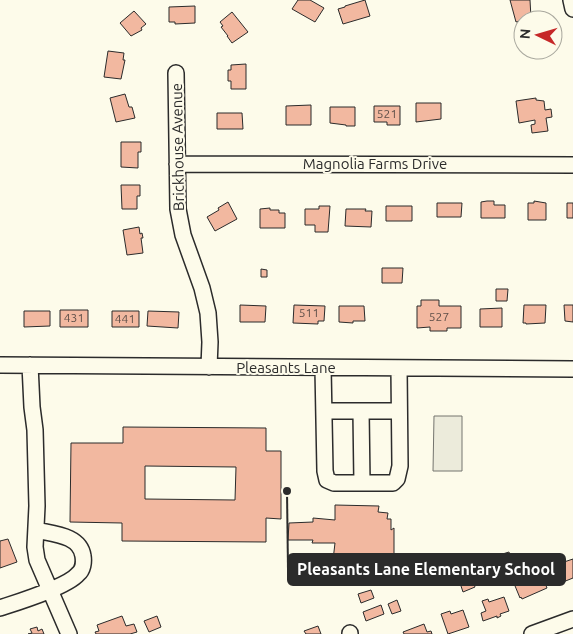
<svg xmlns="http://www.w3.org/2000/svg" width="573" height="634" font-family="Ubuntu,sans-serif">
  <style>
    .pitch { fill: #ecebdb; stroke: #74746e }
    .building { fill: #f2b8a0; stroke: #2b2b2b; fill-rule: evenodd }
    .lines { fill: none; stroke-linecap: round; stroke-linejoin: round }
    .minor-casing { stroke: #2b2b2b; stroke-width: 18 }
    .minor { stroke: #fdfbea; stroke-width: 15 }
    .labels { text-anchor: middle; stroke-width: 4; stroke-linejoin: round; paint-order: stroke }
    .number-label { font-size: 12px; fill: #5d4e48 }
    .street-label { font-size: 15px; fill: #2b2b2b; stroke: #fdfbea }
    .leader { fill: none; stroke: #2b2b2b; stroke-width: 2 }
    .callout-dot { fill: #2b2b2b; stroke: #fdfbea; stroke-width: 2 }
    .callout { fill: #2b2b2b; stroke: #2b2b2b; stroke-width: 2 }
    .callout-label { font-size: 16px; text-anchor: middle; font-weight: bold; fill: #fff }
  </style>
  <rect width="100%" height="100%" fill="#fdfbea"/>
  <path class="pitch" d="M434 416H462V471H433Z"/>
  <path class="building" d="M298 0H310L324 8 315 22 292 9Z
    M365 0 370 16 343 24 338 9 345 7V6Z
    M510 0H530L531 18 516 22Z
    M195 6V23L175 24V22H169V7Z
    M134 11 146 24 141 28 142 30 131 36 120 23Z
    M232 12 248 32 232 43 227 36H228L221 27 223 26 220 22Z
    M108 51 124 53 123 60H125L121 79 104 77Z
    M246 64V89H231V81H228V70H231V65Z
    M125 94 129 107H132L135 118 116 122 110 98Z
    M536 98V100L544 101 545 110 551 109 552 117 546 118 548 131 532 133 531 125 535 124V120L519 123 516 101Z
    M416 103H441V119L416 122Z
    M311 105V125H286V106Z
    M374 106H400V125H387V122H374Z
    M330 107H355V126H346V125L330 123Z
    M217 113H242L243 129H217Z
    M121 142H141V152H138V168L121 167Z
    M121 185H140V196H137V209H122Z
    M487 201H494V205H505V218H481V202Z
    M534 201 546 203V220H528V203H534Z
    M228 202 237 219 215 231 207 217 219 210 218 208Z
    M437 203H462L461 217H437Z
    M567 203H573V218H567Z
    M319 206H330L328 232H315V225H305V209H319Z
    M386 206H412V221H386Z
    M270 208V210H279V213H285V228H260V209Z
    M346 209H366L365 211H372L371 227 345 226Z
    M139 227 140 234 142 233 143 238H141L143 253 127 255 123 230Z
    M382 268H403L402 283H382Z
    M261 269 267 270V277H261Z
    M496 289H508L507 301H496Z
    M421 300H439V306H461V328H447V331H430V327L417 328V306H421Z
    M240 305 266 306 265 322H240Z
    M294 305 325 306 324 321H318V324L293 323Z
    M524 305H546L545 323 526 324V323H523Z
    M564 305H573V322L565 321Z
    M339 306H364L365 321H353V323L339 322Z
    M502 308V327H480V309Z
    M60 310H88V327H60Z
    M24 311H50V326L24 327Z
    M112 311H139V327H112Z
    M148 311 179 312 178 328 147 326Z
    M123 427 266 428V451H281V519L266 518V542L122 541V523L70 522 71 443H123ZM145 466 236 467 235 500 145 499Z
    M335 505 379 506 378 512 388 513 387 519H391V530L394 528V556H384L385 560H333L335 543H312L313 540H288L289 523 313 522V518L335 520Z
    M8 539 17 562 0 568V541Z
    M509 552 513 565 500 569 496 556Z
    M573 559V578L558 584 552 566Z
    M540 571 547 588 522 599 521 597 520 598 513 581Z
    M471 576 475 587 463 592 459 580Z
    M371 590 374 598 361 603 358 594Z
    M504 597 509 611 500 614 501 616 497 618V616L483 621 481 613 486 611 482 601 488 599 489 602Z
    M397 600 401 611 392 614 388 604Z
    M381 605 384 614 366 621 363 612Z
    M463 610 469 627 448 634 441 614 450 611 451 614Z
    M122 616 126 626 134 624 137 632 130 634H96L95 632 99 631 97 625Z
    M157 616 161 627 149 632 144 621Z
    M424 624 427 632 431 631 432 634H404L403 632Z
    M318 626 321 634H306L304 631Z
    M37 627 38 631 42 629 44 634H28L32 633 30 629Z"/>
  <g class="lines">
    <defs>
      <path id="minor" d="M571 0 573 9
        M176 73 178 209 183 235 202 288 208 313 210 342 209 367
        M177 164 573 165
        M0 365 573 369
        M30 365 32 407 35 430 37 506 35 547 37 560 69 634
        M323 368 325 471 327 480 334 483H393L397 479 400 466 399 368
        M324 411H399
        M361 411 362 483
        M0 608C18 602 67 587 78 574 83 570 84 562 83 556 80 535 53 534 36 530
        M350 633V634
        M532 634 573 619"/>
    </defs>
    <use href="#minor" class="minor-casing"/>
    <use href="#minor" class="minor"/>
  </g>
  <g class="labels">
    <g class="number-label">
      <text x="387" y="118">521</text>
      <text x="309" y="317">511</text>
      <text x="439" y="321">527</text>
      <text x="74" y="322">431</text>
      <text x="125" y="323">441</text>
    </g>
    <g class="street-label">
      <text transform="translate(178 147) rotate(-91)" y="5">Brickhouse Avenue</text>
      <text x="375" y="169">Magnolia Farms Drive</text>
      <text x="286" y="373">Pleasants Lane</text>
    </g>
  </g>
  <path class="leader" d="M287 491L288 570"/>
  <circle class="callout-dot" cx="287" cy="491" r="5"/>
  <rect class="callout" x="288" y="554" width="277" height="31" rx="5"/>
  <g class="callout-label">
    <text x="426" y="575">Pleasants Lane Elementary School</text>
  </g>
  <g transform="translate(538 35) rotate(275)"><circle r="24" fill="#fdfbea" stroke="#a9a89e"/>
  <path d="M0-4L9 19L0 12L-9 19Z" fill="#c62828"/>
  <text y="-8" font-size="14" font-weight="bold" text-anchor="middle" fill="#2b2b2b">N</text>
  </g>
</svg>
